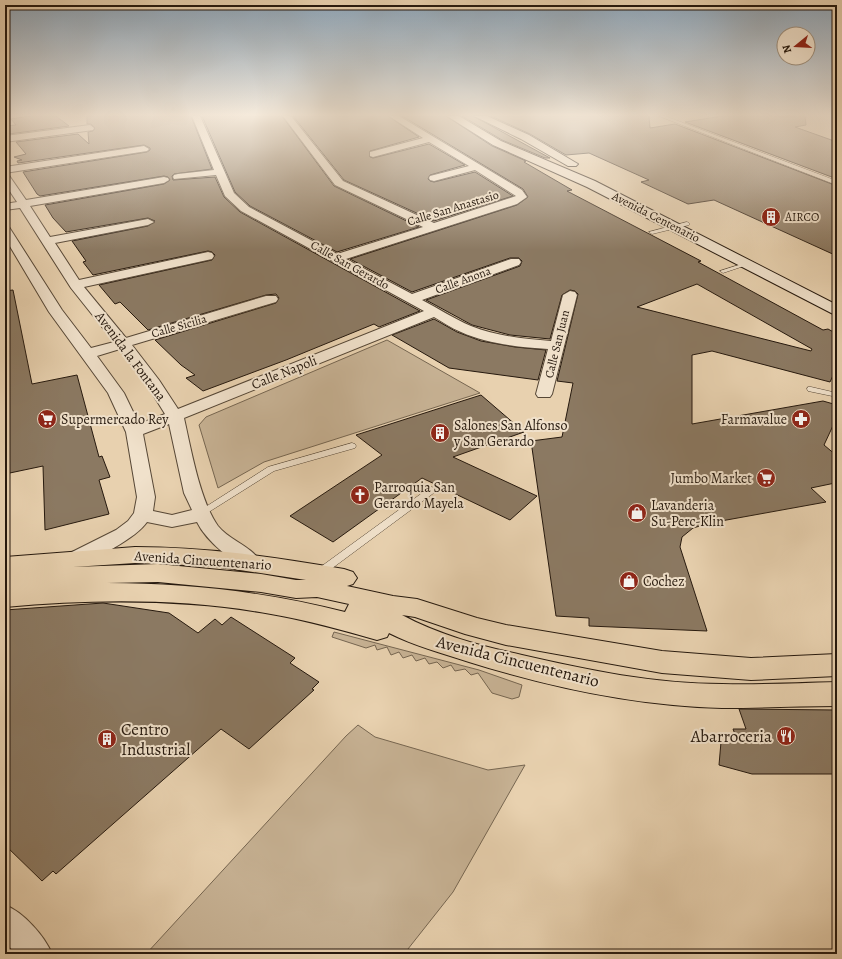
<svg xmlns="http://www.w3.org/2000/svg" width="842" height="959" font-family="Alegreya,serif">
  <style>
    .green { fill: #c7b294; stroke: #766651 }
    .building { fill: #8b7962; stroke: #26190e; fill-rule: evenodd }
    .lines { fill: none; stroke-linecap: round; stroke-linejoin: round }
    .lane-casing { stroke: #564736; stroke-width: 1 }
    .street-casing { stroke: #564736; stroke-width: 2 }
    .secondary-casing { stroke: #26190e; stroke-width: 2 }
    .primary-casing { stroke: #26190e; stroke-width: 2 }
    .lane { fill: #f0e1cb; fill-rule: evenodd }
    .street { fill: #f0e1cb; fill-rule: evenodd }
    .secondary { fill: #f0e1cb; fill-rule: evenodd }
    .primary { fill: #e8d1af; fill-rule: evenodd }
    .labels { text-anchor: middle; stroke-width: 4; stroke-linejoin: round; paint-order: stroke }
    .far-street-label { font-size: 12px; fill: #26190e; stroke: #f0e1cb }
    .far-poi-label { font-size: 12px; fill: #26190e; stroke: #f0e1cb; text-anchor: start }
    .street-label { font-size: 14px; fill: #26190e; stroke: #f0e1cb }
    .poi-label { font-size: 14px; fill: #26190e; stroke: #f0e1cb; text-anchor: start }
    .near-street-label { font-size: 17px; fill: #26190e; stroke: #f0e1cb }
    .near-poi-label { font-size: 17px; fill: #26190e; stroke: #f0e1cb; text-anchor: start }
  </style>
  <rect width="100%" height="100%" fill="#e8d1af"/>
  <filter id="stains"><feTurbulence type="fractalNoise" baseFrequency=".005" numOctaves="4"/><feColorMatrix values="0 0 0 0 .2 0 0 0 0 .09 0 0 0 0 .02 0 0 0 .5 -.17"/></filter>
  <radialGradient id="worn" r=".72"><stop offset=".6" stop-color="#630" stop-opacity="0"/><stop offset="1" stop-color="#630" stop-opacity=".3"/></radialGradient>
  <path class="green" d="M387 340 480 393 264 462 218 488 199 425 206 417Z
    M334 632 479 670 522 685 519 697 512 699 492 693 478 673 471 675 465 669 455 671 451 665 443 668 437 662 429 664 425 658 416 661 412 655 403 658 399 652 391 655 387 647 377 650 375 645 366 648 332 637Z
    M358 725 375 737 488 770 525 765 453 892 404 954H146L346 736Z"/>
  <path class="building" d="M29 116H56L69 126 9 134 5 130V126L16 125 11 119Z
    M87 116H191L212 169 174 174 172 176 173 180 215 177 224 197 240 212 420 311 379 327 374 324 286 360 203 391 186 378 195 375 181 365 155 340 276 303 279 298 276 294 266 295 148 330 120 302 115 304 99 285 212 260 215 255 212 252 208 251 93 275 83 262 86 261 72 241 148 226 155 221 148 218 66 232 53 218 45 205 164 184 170 180 168 177 164 176 40 196 37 194 23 172 147 152 150 150V148L144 145 18 163 17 161 22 160 14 157 26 154 16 142 78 134 89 144 88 132 93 131 95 128 91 124H87Z
    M202 116H282L334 186 419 227 337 252 250 206 235 192Z
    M293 116H388L419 137 370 151V157L373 158 429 144 465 165 430 175 428 179 430 181 434 182 475 172 513 196 434 221 344 180Z
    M402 116H446L492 146 526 161 524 162 572 190 567 191 701 261 698 262 823 330 828 329 837 334V367L830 382 712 351 692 355V424L823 401 837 405V417L824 445 837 456 835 483 811 488 826 502 710 523 693 528 682 537 680 547 707 631 589 626V618L556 616 531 441 562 437 573 383 557 381 578 294 575 291 570 290 562 295 550 339 510 335 472 325 426 300 520 266 522 261 519 258H510L412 292 350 259 517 205 528 197 523 189ZM697 284 812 349 811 351 637 307Z
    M462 116H473L550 158H545L502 140Z
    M491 116H649L650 128 675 124 837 186V256L714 200 688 204 641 182 649 180 589 153 566 155 530 134Z
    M722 116H805L806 125 795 127 837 142V179L685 122Z
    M13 290 32 384 77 375 99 457 102 456 110 477 99 480 109 514 45 530 43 466 5 474V291Z
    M434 319 457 332 481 341 515 347 546 350 538 380 449 368 392 335Z
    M481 395 524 432 453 457 537 496 510 520 422 478 333 542 290 516 382 455 356 435Z
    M103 603 169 613 198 633 215 619 222 625 231 617 295 658 290 663 319 682 312 689 314 690 249 749 221 729 56 874 53 871 42 881 5 845V610Z
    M739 709 837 710V774H752L719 765 721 742H738L733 729H746Z"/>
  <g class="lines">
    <defs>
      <path id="lane" d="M659 116H665L837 181V185Z
        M687 222 689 223V225L652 234 649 232Z
        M745 263 750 264 723 273 720 271Z
        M808 387H811L837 393V397L808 391 807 389Z
        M352 443 355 444 356 446 355 448 274 471 204 515H198L196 513 268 467Z
        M432 487 437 490 435 492 323 575H315L314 573 315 571 429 488Z"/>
      <path id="street" d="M192 116H200L234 193 249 207 337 254 423 227 335 185 283 116H291L343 181 434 223 516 196 475 170 434 181 430 180 429 178 430 176 469 166 429 142 373 157 370 156V152L423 138 389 116H399L522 190 527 197 517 204 346 259 412 294 511 259H519L521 262 519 265 422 300C438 308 454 319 471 326 496 336 524 339 551 341L563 295 570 291 575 292 577 295 552 394 550 397H538L536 394 548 349C520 347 487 344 461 332 451 328 443 322 434 317L184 418C191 449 200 501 218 526 229 540 251 546 260 561L257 566C238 571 205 539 197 522L172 527 147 522C136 538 96 559 77 565L70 563 67 558 70 553 116 530 128 521 134 513 137 497 126 432 108 393 49 312 5 238V226L9 227 62 310 91 348 114 342 71 288 20 208 5 210V204L17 202 5 184V173L8 174 26 200 164 177 168 178 169 180 164 183 30 206 50 237 148 219 154 222 148 225 55 243 79 280 208 252 212 253 214 256 212 259 84 287 126 338 266 296H276L278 299 276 302 132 345 159 380 178 409 424 311 241 211 225 196 216 175 174 179 173 177 174 175 178 174 214 170ZM120 349 147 385 165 414 139 424 124 393 97 356ZM169 424 184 493 192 510 172 515 153 511 155 497 143 434Z
        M90 125 94 128 93 130 5 142V136Z
        M144 146 149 149 147 151 5 173V167Z
        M5 905C23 912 45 936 52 954H16L5 942Z"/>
      <path id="secondary" d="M447 116H459L501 141 595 181 837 305V316L587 187 493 145Z
        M474 116H487L529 135 578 164 576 166H568L521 139Z"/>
      <path id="primary" d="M135 547C206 547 275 557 344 569L353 572 357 578 353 584 347 586 393 596 417 599 477 618 506 625 662 651 751 658 837 654V676L751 680 662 673 506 645 465 634 415 617 402 615C439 635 481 646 522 655 587 670 655 684 722 684 760 685 799 683 837 682V706C799 706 760 708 722 708 637 706 549 687 469 662 442 653 414 646 389 633L387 637 377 640C342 630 307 620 271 614 183 598 94 599 5 607V557ZM135 563 214 566 306 580H296L261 574 158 564 73 567ZM158 582 261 592 296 598 317 597 349 604 345 612C267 592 188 583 107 583Z"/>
    </defs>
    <use href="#lane" class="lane-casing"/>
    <use href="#street" class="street-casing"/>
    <use href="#secondary" class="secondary-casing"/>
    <use href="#primary" class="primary-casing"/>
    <use href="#lane" class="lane"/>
    <use href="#street" class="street"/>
    <use href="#secondary" class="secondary"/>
    <use href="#primary" class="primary"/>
  </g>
  <linearGradient id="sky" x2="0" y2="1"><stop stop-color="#8da6bb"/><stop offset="0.46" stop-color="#f5eadb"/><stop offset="1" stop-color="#f5eadb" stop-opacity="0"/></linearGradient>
  <rect width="842" height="250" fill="url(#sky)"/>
  <defs>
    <symbol id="building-disc" viewBox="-11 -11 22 22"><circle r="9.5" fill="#8f2418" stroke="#f0e1cb"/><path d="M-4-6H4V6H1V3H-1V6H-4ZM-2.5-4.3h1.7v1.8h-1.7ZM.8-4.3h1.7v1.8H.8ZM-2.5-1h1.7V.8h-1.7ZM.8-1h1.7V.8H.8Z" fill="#fff"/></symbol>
    <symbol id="supermarket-disc" viewBox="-11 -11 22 22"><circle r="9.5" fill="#8f2418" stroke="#f0e1cb"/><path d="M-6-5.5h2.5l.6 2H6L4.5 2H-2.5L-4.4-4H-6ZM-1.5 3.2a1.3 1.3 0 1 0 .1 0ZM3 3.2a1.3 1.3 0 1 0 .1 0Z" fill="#fff"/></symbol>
    <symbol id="pharmacy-disc" viewBox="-11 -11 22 22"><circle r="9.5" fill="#8f2418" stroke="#f0e1cb"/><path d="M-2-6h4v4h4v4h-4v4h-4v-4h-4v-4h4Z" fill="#fff"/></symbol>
    <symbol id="church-disc" viewBox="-11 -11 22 22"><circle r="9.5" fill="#8f2418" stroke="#f0e1cb"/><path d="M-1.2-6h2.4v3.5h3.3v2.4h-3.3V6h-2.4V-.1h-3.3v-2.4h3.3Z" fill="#fff"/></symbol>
    <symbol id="shop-disc" viewBox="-11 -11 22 22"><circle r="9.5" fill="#8f2418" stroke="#f0e1cb"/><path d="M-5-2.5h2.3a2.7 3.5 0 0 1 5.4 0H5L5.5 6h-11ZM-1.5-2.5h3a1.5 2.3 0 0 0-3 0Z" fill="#fff"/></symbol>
    <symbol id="restaurant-disc" viewBox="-11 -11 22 22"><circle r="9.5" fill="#8f2418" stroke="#f0e1cb"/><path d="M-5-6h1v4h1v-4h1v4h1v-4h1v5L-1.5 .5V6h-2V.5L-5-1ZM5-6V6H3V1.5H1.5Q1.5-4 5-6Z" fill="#fff"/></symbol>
  </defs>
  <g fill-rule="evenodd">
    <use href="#building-disc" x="760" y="206" width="22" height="22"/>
    <use href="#supermarket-disc" x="36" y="408" width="22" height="22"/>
    <use href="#pharmacy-disc" x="790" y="408" width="22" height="22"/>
    <use href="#building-disc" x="429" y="422" width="22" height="22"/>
    <use href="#supermarket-disc" x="755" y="467" width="22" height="22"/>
    <use href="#church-disc" x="349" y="484" width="22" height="22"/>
    <use href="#shop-disc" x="626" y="502" width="22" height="22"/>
    <use href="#shop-disc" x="618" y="570" width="22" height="22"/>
    <use href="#restaurant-disc" x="775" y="725" width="22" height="22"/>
    <use href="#building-disc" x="96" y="728" width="22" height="22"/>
  </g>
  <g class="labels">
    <g class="far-street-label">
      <text transform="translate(453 208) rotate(-17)" y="4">Calle San Anastasio</text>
      <text transform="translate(656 217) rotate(27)" y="4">Avenida Centenario</text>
      <text transform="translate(350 265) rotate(29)" y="4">Calle San Gerardo</text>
      <text transform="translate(463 280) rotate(-20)" y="4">Calle Anona</text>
      <text transform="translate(179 326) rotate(-16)" y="4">Calle Sicilia</text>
      <text transform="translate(557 344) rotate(-76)" y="4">Calle San Juan</text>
    </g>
    <g class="far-poi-label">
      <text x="785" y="221">AIRCO</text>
    </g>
    <g class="street-label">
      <text transform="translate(131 356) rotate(53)" y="5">Avenida la Fontana</text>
      <text transform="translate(284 372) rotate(-22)" y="5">Calle Napoli</text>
      <text transform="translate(203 560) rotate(4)" y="5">Avenida Cincuentenario</text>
    </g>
    <g class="poi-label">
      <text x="61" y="424">Supermercado Rey</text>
      <text x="787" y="424" text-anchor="end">Farmavalue</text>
      <text x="454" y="430">Salones San Alfonso<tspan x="454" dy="16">y San Gerardo</tspan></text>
      <text x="752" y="483" text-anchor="end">Jumbo Market</text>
      <text x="374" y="492">Parroquia San<tspan x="374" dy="16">Gerardo Mayela</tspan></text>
      <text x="651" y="510">Lavanderia<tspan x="651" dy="16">Su-Perc-Klin</tspan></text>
      <text x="643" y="586">Cochez</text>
    </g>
    <g class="near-street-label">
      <text transform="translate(518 661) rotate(14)" y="6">Avenida Cincuentenario</text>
    </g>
    <g class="near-poi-label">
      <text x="121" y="735">Centro<tspan x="121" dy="20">Industrial</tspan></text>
      <text x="772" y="742" text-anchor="end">Abarroceria</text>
    </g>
  </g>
  <rect width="842" height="959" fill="none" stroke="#e8d1af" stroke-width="20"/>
  <rect x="6" y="6" width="830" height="947" fill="none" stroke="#26190e" stroke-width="2"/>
  <rect x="10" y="10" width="822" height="939" fill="none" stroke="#26190e"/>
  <g transform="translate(796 46) rotate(252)"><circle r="19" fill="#f0e1cb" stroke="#9f917f"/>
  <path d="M0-3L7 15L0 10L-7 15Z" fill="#8f2418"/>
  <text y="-6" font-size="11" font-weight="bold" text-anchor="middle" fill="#26190e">N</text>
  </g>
  <rect width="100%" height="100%" filter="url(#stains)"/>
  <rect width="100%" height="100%" fill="url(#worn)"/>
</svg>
